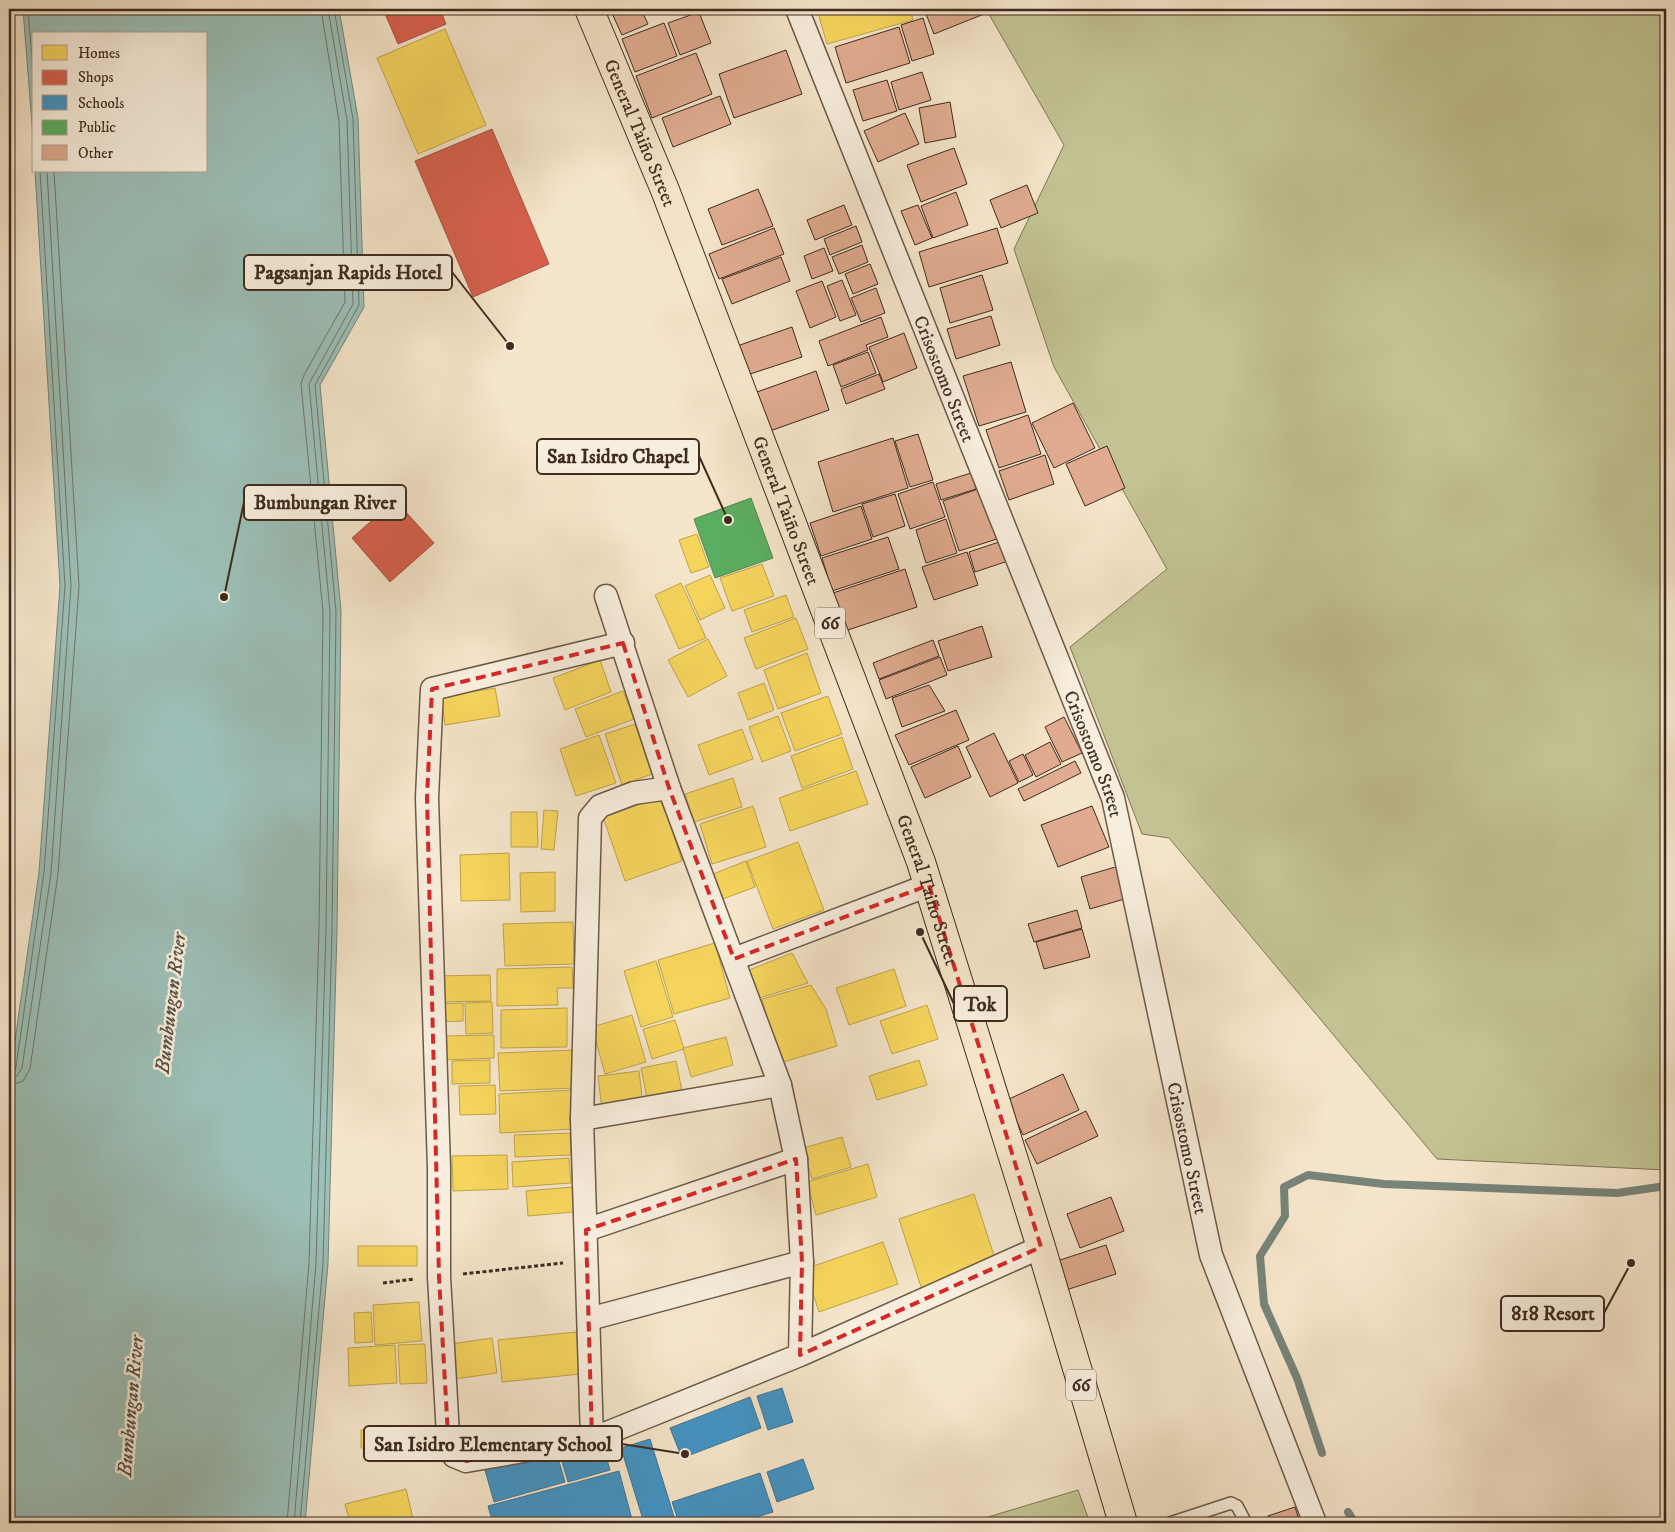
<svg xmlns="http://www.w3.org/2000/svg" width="1675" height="1532" font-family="'IM FELL DW Pica',serif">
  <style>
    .green { fill: #c2c292; stroke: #807658 }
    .water { fill: #9cbfb7; stroke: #77847a }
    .homes { fill: #f6d55c; stroke: #bfa24a }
    .shops { fill: #d6604d; stroke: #a9503f }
    .schools { fill: #4393c3; stroke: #427492 }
    .public { fill: #5aae61; stroke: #52874d }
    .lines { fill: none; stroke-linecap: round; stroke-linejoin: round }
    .shore { stroke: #6e756b; stroke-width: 1 }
    .stream { stroke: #77847a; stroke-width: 8 }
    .building { fill: #e0ab90; stroke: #3f2b1f }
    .lane-casing { stroke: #6c5a4a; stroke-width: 14 }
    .street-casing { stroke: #6c5a4a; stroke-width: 25 }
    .primary-casing { stroke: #3f2b1f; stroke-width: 30 }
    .path { stroke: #3f2b1f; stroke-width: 3; stroke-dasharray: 4 2.5; stroke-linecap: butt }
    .lane { stroke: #f8eedd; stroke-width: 11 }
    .street { stroke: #f8eedd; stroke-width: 22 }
    .primary { stroke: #f5e5ca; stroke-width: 28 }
    .marked { fill: none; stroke: #d62828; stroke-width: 4; stroke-dasharray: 10 6; stroke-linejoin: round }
    .labels { text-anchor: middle; stroke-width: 5; stroke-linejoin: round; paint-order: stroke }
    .shield { fill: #f8eedd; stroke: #766658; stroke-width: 1 }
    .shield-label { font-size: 18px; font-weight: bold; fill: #3f2b1f }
    .street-label { font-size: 19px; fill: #3f2b1f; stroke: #f8eedd }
    .water-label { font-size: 20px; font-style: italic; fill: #565045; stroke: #f8eedd }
    .leader { fill: none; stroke: #3f2b1f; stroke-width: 2 }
    .callout-dot { fill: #3f2b1f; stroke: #f8eedd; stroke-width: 2 }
    .callout { fill: #f8eedd; stroke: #3f2b1f; stroke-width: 2 }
    .callout-label { font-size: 20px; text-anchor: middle; font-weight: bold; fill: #3f2b1f }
  </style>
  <rect width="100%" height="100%" fill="#f5e5ca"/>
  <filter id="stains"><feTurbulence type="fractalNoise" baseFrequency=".004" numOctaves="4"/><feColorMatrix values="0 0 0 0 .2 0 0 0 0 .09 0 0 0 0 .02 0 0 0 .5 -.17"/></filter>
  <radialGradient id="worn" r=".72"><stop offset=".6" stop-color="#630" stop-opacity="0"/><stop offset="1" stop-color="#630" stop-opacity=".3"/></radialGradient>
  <path class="green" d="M986 9H1666V1170L1437 1159 1169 838 1142 834 1070 647 1167 569 1054 367 1014 249 1064 145Z
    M1078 1490 1090 1523H968Z"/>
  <path class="water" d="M23 9H339L358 118 364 307 320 385 341 611 337 929 328 1264 305 1523H9V1083L39 872 60 586 35 171H206V34H34V150Z"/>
  <path class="homes" d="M817 9H910L913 20 827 44Z
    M445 29 486 125 418 154 377 58Z
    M697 534 709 567 691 573 679 540Z
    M762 564 774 596 732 611 720 578Z
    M710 575 725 608 700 620 685 586Z
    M681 583 706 638 679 649 655 595Z
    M786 595 794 617 752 632 744 610Z
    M796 618 808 649 756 669 744 638Z
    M708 639 727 676 688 697 668 660Z
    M807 653 821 693 778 709 764 670Z
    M600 660 611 692 565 710 553 678Z
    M764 683 774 710 748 720 738 693Z
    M495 688 500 716 445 725 441 697Z
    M623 691 634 719 586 737 575 709Z
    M828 696 842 734 795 751 781 713Z
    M778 716 791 751 762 762 749 727Z
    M635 724 652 774 622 785 605 734Z
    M742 729 753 759 709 775 698 745Z
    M599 735 616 783 576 796 560 749Z
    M842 737 853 769 802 788 791 756Z
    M856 771 868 804 790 831 779 798Z
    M733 778 742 807 694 822 685 794Z
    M661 797 682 861 625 881 603 817Z
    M753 806 766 847 712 864 700 824Z
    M544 810 558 811 554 850 541 849Z
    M511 812H537L538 847H511Z
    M798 842 824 910 773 929 747 861Z
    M509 853 510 900 461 901 460 855Z
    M746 861 755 887 723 899 713 874Z
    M555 872V911L521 912 520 873Z
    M573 922 574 964 505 966 503 924Z
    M715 943 730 998 674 1014 658 960Z
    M792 953 808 983 753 1000 744 972Z
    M656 961 673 1017 641 1027 624 971Z
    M572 967 573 988H557L558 1005 497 1006V969Z
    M894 969 906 1006 849 1025 836 988Z
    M490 975 491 1001 435 1002 434 976Z
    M811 985 826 1009 837 1046 780 1063 762 999Z
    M492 1002 493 1033 466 1034 465 1003Z
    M463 1003V1021L436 1022 435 1004Z
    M927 1005 938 1039 892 1054 880 1021Z
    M567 1008V1047L501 1048V1010Z
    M632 1015 646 1062 605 1074 592 1027Z
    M675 1020 684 1049 652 1059 643 1029Z
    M494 1035V1058L445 1060V1036Z
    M726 1037 733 1065 691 1077 683 1048Z
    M574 1050 575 1088 500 1091 498 1053Z
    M490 1060V1083L452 1084V1061Z
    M919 1060 927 1085 877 1100 869 1076Z
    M676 1061 683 1096 648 1103 641 1068Z
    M639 1071 643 1105 602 1110 598 1076Z
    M495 1085 496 1114 460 1115 459 1086Z
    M572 1090 574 1129 500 1133 499 1094Z
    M570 1133 571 1155 515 1157 514 1135Z
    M842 1137 851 1167 812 1179 803 1148Z
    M507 1155 508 1189 453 1191 452 1156Z
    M569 1158 571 1183 513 1187 512 1162Z
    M868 1164 877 1197 816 1215 807 1182Z
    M572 1187 574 1212 528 1216 526 1191Z
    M974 1194 999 1271 924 1296 899 1219Z
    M883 1242 898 1284 819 1312 805 1269Z
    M358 1246H417V1266H358Z
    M419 1302 422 1341 375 1345 373 1305Z
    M371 1312 373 1342 355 1343 354 1313Z
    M576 1332 581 1374 502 1382 498 1340Z
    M492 1338 497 1373 448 1380 444 1345Z
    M425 1344 427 1383 400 1384 398 1345Z
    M395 1345 397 1383 349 1386 348 1348Z
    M422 1429V1447L361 1448V1430Z
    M406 1489 414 1523H350L345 1504Z"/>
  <path class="shops" d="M383 9H440L446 24 398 44Z
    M492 129 549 264 473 297 415 161Z
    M395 500 434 543 390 582 352 538Z"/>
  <path class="schools" d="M782 1388 793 1422 768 1430 757 1396Z
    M750 1397 761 1428 682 1458 670 1428Z
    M650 1439 676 1523H644L621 1448Z
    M603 1446 610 1470 568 1482 561 1458Z
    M556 1451 565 1482 494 1502 485 1470Z
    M803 1459 814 1489 777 1502 767 1472Z
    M619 1471 633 1523H493L488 1506Z
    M760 1473 773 1512 737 1523H679L672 1502Z"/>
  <path class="public" d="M751 498 773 558 715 578 694 519Z"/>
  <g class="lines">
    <path class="shore" d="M28 9 34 86
      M9 1072 14 1071 16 1067 44 872 65 586 40 171
      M9 1078 17 1076 22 1068 51 873 71 586 47 171
      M9 1086 23 1081 30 1069 58 874 79 586 54 171
      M287 1523 309 1263 319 929 323 612 301 384 304 375 345 302 339 121 321 9
      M294 1523 316 1263 326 929 330 612 309 384 353 304 347 120 328 9
      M300 1523 323 1264 332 929 336 612 315 385 359 305 353 119 334 9"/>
    <path class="stream" d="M1322 1453 1297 1378 1264 1304 1260 1256 1285 1216 1284 1187 1308 1175 1384 1184 1617 1193 1666 1186
      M1348 1512 1355 1523"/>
  </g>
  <path class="building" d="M610 9H641L648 24 622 35Z
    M924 9H982L984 14 934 34Z
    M699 12 711 43 680 55 668 23Z
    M923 18 934 54 912 61 901 25Z
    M664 23 677 56 635 72 622 39Z
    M899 27 910 63 846 83 835 47Z
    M786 50 802 94 734 118 719 74Z
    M696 53 712 94 652 118 636 76Z
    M922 72 931 100 899 110 891 82Z
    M887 80 897 111 863 121 853 90Z
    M720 96 731 124 673 147 662 118Z
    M950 102 956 137 925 143 919 108Z
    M905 113 919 144 878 162 864 131Z
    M954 148 967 184 921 202 907 165Z
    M1027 185 1038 213 1001 228 990 200Z
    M758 189 773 226 722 245 708 209Z
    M956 192 968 225 933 238 921 206Z
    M844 205 852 225 815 240 807 220Z
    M918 205 932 238 915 245 901 211Z
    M856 226 862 242 830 255 824 239Z
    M774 228 784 254 719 279 709 254Z
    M997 228 1008 263 929 287 919 252Z
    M862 245 868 262 839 274 832 257Z
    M824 248 833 271 812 279 804 256Z
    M781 257 790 281 732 304 722 279Z
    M870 264 878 284 853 294 845 274Z
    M982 275 993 310 950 323 940 288Z
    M842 280 856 315 840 321 827 286Z
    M822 281 836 317 810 328 796 291Z
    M876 288 885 313 861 322 851 298Z
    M991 316 1000 345 956 359 947 329Z
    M881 317 888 337 866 345 868 350 828 366 819 341Z
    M792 327 802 357 747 375 737 346Z
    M904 333 917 368 883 382 869 347Z
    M868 352 876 373 841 387 833 365Z
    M1011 362 1026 412 979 426 963 376Z
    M816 371 829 410 770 431 757 392Z
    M879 374 885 389 846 404 841 389Z
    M1073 403 1095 448 1054 468 1032 423Z
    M1028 415 1041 454 999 468 986 430Z
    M918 434 933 480 910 487 895 441Z
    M893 438 908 488 833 512 818 462Z
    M1107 446 1125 488 1085 506 1066 464Z
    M1045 455 1054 484 1009 500 999 471Z
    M971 473 976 489 941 500 936 484Z
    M933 482 945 517 910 529 898 494Z
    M981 488 997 539 959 551 943 501Z
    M895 494 905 526 873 537 862 504Z
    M861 506 872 539 821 556 810 523Z
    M946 519 957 553 926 563 916 530Z
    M888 537 899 569 832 591 822 558Z
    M1002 541 1008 561 975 572 969 552Z
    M967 552 978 585 934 600 922 567Z
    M905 569 917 607 845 631 833 593Z
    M982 626 992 657 948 671 938 641Z
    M933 640 939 656 879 679 873 663Z
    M940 657 947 675 886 699 879 680Z
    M929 685 945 711 902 727 892 698Z
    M956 710 969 740 909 765 895 735Z
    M1064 717 1082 753 1062 762 1045 727Z
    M994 733 1018 783 990 797 966 747Z
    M1050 742 1061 764 1036 777 1025 755Z
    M958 746 971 777 925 798 911 767Z
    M1023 754 1033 775 1019 782 1009 761Z
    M1075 761 1081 773 1024 801 1018 789Z
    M1092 806 1109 847 1058 867 1041 825Z
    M1119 866 1128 898 1090 909 1081 877Z
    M1077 910 1082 928 1034 942 1028 924Z
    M1082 929 1090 957 1044 969 1036 942Z
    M1063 1074 1079 1110 1023 1135 1007 1100Z
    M1086 1111 1098 1136 1037 1164 1025 1140Z
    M1111 1197 1124 1231 1080 1248 1067 1214Z
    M1106 1245 1116 1274 1066 1290 1057 1261Z
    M1295 1507 1300 1523H1271L1268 1516Z"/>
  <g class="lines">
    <defs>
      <path id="lane" d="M1170 1523 1231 1503 1237 1506 1246 1523"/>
      <g id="street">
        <path id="s1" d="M797 9 1113 798 1211 1255 1315 1523"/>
        <path d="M606 596 669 788"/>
        <path d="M734 959 929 885"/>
        <path d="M582 1119 780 1085"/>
        <path d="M586 1230 796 1159"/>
        <path d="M589 1319 802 1262"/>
        <path d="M800 1355 802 1262 796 1159 780 1085 669 788 634 793 600 806 590 818 582 1119 592 1439 800 1355 1041 1247"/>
        <path d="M592 1439 466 1461 454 1456 448 1435 439 1277V1168L427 798 432 689 623 643"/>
      </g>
      <g id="primary">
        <path id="s2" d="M589 9 665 190 921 862 1041 1247 1123 1523"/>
      </g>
    </defs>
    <use href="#lane" class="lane-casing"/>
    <use href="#street" class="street-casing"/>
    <use href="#primary" class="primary-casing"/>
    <path class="path" d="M463 1274 563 1263
      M383 1283 414 1279"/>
    <use href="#lane" class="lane"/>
    <use href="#street" class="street"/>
    <use href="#primary" class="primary"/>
  </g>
  <path class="marked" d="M623 643 669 788 734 959 929 885 1041 1247 800 1355 802 1262 796 1159 586 1230 592 1439 466 1461 454 1456 448 1435 439 1277 427 798 432 689Z"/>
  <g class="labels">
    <g class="shield">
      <rect x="815" y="607.5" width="30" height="31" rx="4"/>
      <rect x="1066" y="1369.5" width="30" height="31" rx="4"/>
    </g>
    <g class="shield-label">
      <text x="830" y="629">66</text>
      <text x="1081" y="1391">66</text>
    </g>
    <g class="street-label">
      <text dy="7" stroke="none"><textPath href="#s2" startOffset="134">General Taiño Street</textPath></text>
      <text dy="7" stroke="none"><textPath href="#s1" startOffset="398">Crisostomo Street</textPath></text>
      <text dy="7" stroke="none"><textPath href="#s2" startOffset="539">General Taiño Street</textPath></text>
      <text dy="7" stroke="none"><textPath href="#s1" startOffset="802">Crisostomo Street</textPath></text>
      <text dy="7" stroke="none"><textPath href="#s2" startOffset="944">General Taiño Street</textPath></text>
      <text dy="7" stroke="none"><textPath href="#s1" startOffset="1208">Crisostomo Street</textPath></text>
    </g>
    <g class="water-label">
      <text transform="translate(170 1003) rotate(-83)" y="7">Bumbungan River</text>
      <text transform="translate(130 1406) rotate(-85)" y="7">Bumbungan River</text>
    </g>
  </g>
  <path class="leader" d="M510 346L452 272M728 520L699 456M224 597L244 502M920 932L954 1004M1631 1263L1604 1313M685 1454L622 1444"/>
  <g class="callout-dot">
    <circle cx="510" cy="346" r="5"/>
    <circle cx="728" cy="520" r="5"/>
    <circle cx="224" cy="597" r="5"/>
    <circle cx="920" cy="932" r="5"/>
    <circle cx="1631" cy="1263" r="5"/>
    <circle cx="685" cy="1454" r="5"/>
  </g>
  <g class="callout">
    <rect x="244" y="255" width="208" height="35" rx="5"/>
    <rect x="537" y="439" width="162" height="35" rx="5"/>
    <rect x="244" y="485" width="162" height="35" rx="5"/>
    <rect x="954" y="986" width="53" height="35" rx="5"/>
    <rect x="1501" y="1296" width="103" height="35" rx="5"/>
    <rect x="364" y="1426" width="258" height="35" rx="5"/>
  </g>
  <g class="callout-label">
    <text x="348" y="279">Pagsanjan Rapids Hotel</text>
    <text x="618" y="463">San Isidro Chapel</text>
    <text x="325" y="509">Bumbungan River</text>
    <text x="980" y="1011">Tok</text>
    <text x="1553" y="1320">818 Resort</text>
    <text x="493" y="1451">San Isidro Elementary School</text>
  </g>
  <rect width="1675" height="1532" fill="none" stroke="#f5e5ca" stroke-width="30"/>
  <rect x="10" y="10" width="1655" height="1512" fill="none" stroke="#3f2b1f" stroke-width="2.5"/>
  <rect x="15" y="15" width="1645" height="1502" fill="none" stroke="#3f2b1f"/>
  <rect x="32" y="32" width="175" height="140" fill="#f8eedd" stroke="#aea091"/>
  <rect x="42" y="45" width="25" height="15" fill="#f6d55c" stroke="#aea091"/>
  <text x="78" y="58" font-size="15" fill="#3f2b1f">Homes</text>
  <rect x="42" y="70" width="25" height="15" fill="#d6604d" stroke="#aea091"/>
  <text x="78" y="82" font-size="15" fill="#3f2b1f">Shops</text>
  <rect x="42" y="95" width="25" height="15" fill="#4393c3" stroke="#aea091"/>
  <text x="78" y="108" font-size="15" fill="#3f2b1f">Schools</text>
  <rect x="42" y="120" width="25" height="15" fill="#5aae61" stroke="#aea091"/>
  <text x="78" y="132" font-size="15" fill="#3f2b1f">Public</text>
  <rect x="42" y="145" width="25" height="15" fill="#e0ab90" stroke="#aea091"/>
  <text x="78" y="158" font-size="15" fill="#3f2b1f">Other</text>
  <rect width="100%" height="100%" filter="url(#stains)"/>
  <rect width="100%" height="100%" fill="url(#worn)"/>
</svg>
